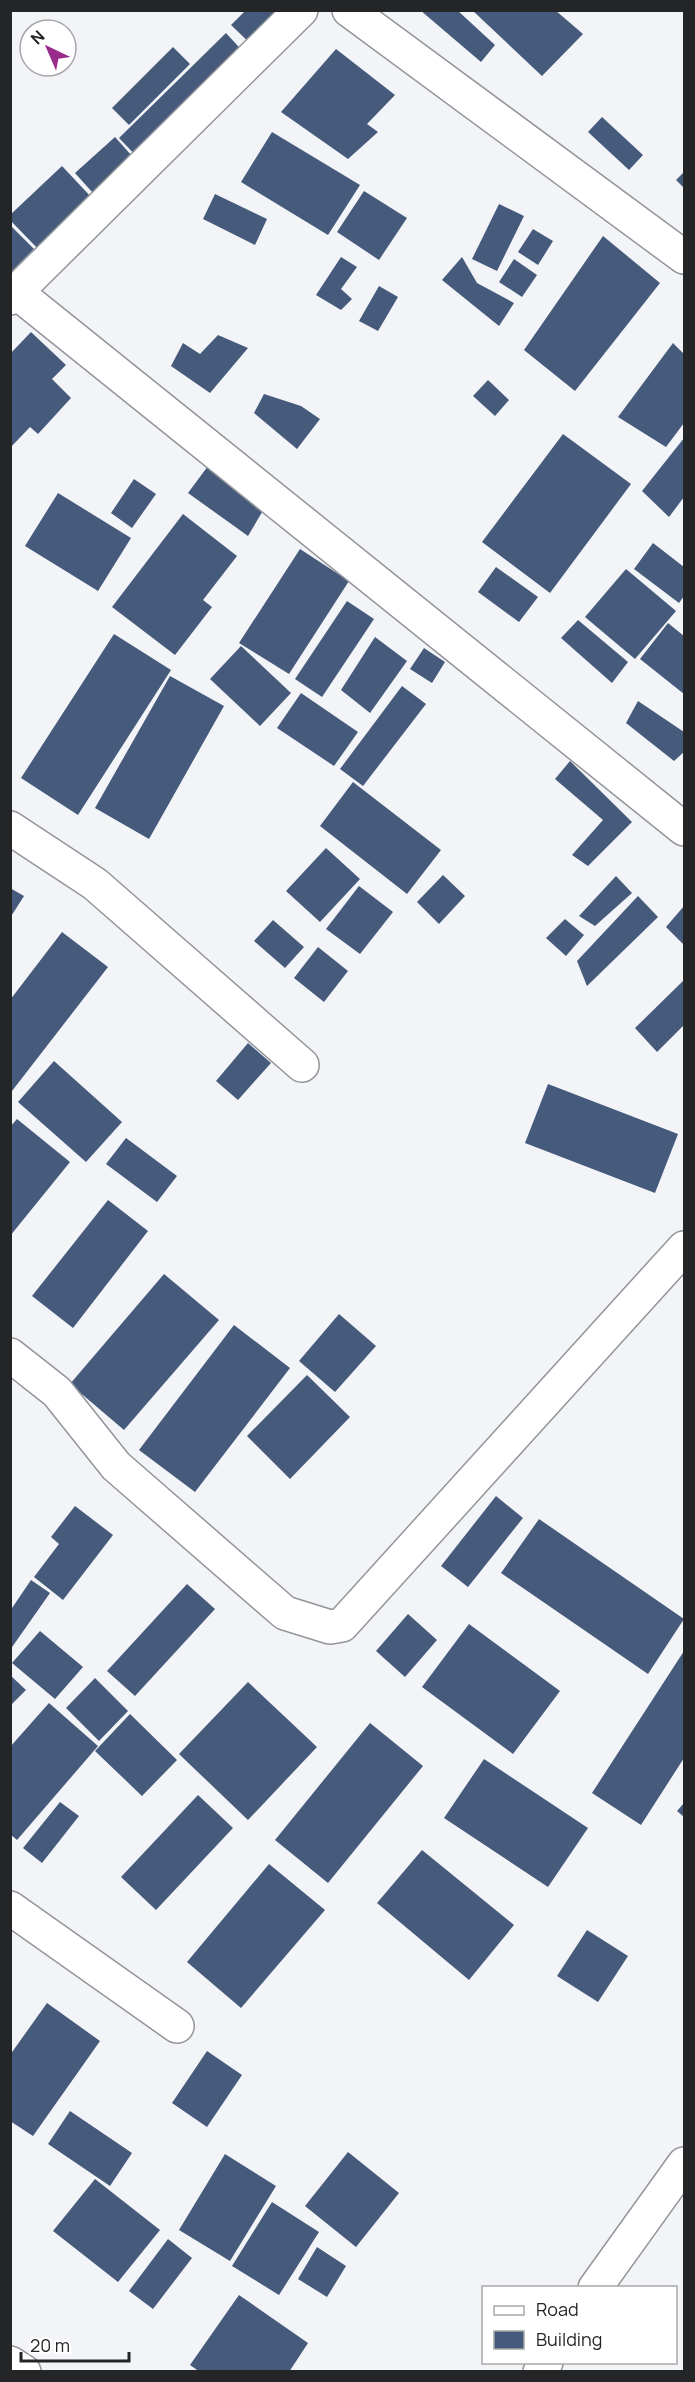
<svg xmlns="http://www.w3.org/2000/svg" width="695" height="2382" font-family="Manrope,sans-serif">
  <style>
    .building { fill: #465a7c }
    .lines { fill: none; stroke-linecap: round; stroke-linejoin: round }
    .minor-casing { stroke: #939599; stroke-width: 36 }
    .minor { stroke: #fff; stroke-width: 33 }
  </style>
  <rect width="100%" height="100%" fill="#f2f4f8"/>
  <path class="building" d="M246 10H297L257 50 231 25Z
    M420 10H457L495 45 481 62Z
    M472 10H555L583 34 542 76Z
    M226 33 248 57 141 161 119 138Z
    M173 47 190 64 129 125 112 108Z
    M336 49 395 95 367 124 378 132 348 159 281 112Z
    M602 117 643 155 629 170 588 132Z
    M272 132 360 185 328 235 241 182Z
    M115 137 141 166 101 202 75 173Z
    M62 166 93 199 40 251 10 220V215Z
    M684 172V188L676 180Z
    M364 191 407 218 379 260 337 232Z
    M215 194 267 219 255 245 203 219Z
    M499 204 524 216 497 271 472 259Z
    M10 225 34 249 10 273Z
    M533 229 553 241 538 265 518 252Z
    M603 236 660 283 575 391 524 350Z
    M341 257 357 267 341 289 352 299 341 310 316 295Z
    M462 257 477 283 514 303 499 326 442 280Z
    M514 259 537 275 522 297 499 282Z
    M379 286 398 297 378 331 359 321Z
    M31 332 66 365 52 379 71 398 38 434 30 427 10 448V354Z
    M218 335 248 348 210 393 171 366 183 343 200 354Z
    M673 343 684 354V423L666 447 618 417Z
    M488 380 509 400 495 416 473 396Z
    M264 394 301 406 320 419 297 449 254 413Z
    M563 434 631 484 550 593 482 542Z
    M684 438V497L669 517 642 491Z
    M211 462 268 502 248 536 188 493Z
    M134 479 156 494 132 528 111 513Z
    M58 493 131 538 98 591 25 546Z
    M183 514 237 556 203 600 212 607 175 655 112 607Z
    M653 543 684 567V596L679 603 634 569Z
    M300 549 349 581 289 674 239 643Z
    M496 567 538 597 519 622 478 592Z
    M626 569 676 611 635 659 585 617Z
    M347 601 374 619 322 697 295 679Z
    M578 620 628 662 612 683 561 638Z
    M668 623 684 636V694L640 659Z
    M114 634 171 670 78 815 21 778Z
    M375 637 407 661 370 713 341 690Z
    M241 646 291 693 260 726 210 679Z
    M424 648 445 662 432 683 410 669Z
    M170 676 224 706 149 839 95 808Z
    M402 686 426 704 363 786 340 769Z
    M301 693 358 732 334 766 277 728Z
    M638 701 684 732V752L674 761 626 723Z
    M570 761 632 822 588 866 572 855 603 820 555 779Z
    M353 782 441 850 407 894 320 826Z
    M326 848 360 879 320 922 286 891Z
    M443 875 465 896 439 924 417 902Z
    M616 876 632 893 595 926 579 916Z
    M359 886 393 912 360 954 326 929Z
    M10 888 24 896 10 918Z
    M638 896 658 917 587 986 577 961Z
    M684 906V945L666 927Z
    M565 919 584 935 566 956 546 938Z
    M273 920 304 947 285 968 254 941Z
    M62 932 108 967 12 1091 10 1089V1000Z
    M318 947 348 971 324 1002 294 978Z
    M684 980V1025L657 1052 635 1028Z
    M248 1043 271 1063 238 1100 216 1081Z
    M54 1061 122 1122 86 1162 18 1102Z
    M548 1084 678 1134 655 1193 525 1143Z
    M17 1119 70 1162 10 1236V1127Z
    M126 1138 177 1176 157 1202 106 1164Z
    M108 1200 148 1231 73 1328 32 1296Z
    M164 1274 219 1320 124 1430 70 1384Z
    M339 1314 376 1346 335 1392 299 1361Z
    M234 1325 290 1368 195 1492 139 1450Z
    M307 1375 350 1417 290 1479 247 1436Z
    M496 1496 523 1518 468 1587 441 1566Z
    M75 1506 113 1535 63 1600 34 1577 59 1544 51 1537Z
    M539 1519 684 1619 648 1674 501 1573Z
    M31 1580 50 1593 10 1650V1611Z
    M187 1584 215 1609 135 1696 107 1671Z
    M408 1614 437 1640 405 1677 376 1651Z
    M469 1624 560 1691 513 1754 422 1687Z
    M40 1631 83 1667 55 1699 12 1663Z
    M684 1651V1758L641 1825 592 1793Z
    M10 1675 26 1690 10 1706Z
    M95 1678 128 1711 99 1741 66 1708Z
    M248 1682 317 1747 248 1820 179 1754Z
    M49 1703 98 1746 17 1840 10 1834V1747Z
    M130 1714 177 1760 142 1796 95 1751Z
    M370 1723 423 1766 328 1883 275 1840Z
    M484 1759 588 1828 548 1887 444 1818Z
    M198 1795 233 1828 156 1910 121 1877Z
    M60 1802 79 1816 42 1863 23 1848Z
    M684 1803V1817L677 1811Z
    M422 1850 514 1925 469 1980 377 1903Z
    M269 1864 325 1910 241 2008 187 1962Z
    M587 1930 628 1956 598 2002 557 1976Z
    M47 2003 100 2041 33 2136 10 2121V2055Z
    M207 2051 242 2075 207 2127 172 2103Z
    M70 2111 132 2153 110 2186 48 2144Z
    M348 2152 399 2193 356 2247 305 2206Z
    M225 2154 276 2186 230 2261 179 2230Z
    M95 2179 160 2230 118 2282 53 2231Z
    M272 2202 319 2232 279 2295 232 2266Z
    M168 2239 192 2258 153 2309 129 2291Z
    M317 2247 346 2266 327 2297 298 2279Z
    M239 2295 308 2343 289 2372H200L190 2365Z"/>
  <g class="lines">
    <defs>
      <path id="minor" d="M349 10 684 257
        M16 292 684 829
        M10 298 301 10
        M10 828 95 884 302 1065
        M10 1355 57 1392 116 1466 285 1613 330 1627 342 1625 684 1248
        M10 1908 177 2026
        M595 2288 684 2164
        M10 2363 24 2372
        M540 2372 546 2362"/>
    </defs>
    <use href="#minor" class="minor-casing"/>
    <use href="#minor" class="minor"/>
  </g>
  <rect width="695" height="2382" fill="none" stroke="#242526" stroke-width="24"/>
  <rect x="482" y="2286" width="195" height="78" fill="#ffffff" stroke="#a7a8a8" stroke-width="1.5"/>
  <rect x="494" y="2306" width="30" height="9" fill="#ffffff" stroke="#a7a8a8" stroke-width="1.5"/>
  <text x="536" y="2316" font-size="18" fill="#242526">Road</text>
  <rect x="494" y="2331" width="30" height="18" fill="#465a7c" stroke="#a7a8a8" stroke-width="1.5"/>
  <text x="536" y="2346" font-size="18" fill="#242526">Building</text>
  <g transform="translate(48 48) rotate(316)"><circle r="28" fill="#ffffff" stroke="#a7a8a8" stroke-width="1.5"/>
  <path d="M0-4.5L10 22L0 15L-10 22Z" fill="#992b8b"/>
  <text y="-9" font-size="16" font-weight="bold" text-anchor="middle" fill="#242526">N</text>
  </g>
  <path d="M21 2352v9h108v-9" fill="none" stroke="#242526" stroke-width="3"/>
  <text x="30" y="2352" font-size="18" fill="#242526" stroke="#ffffff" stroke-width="4.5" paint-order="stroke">20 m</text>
</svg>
